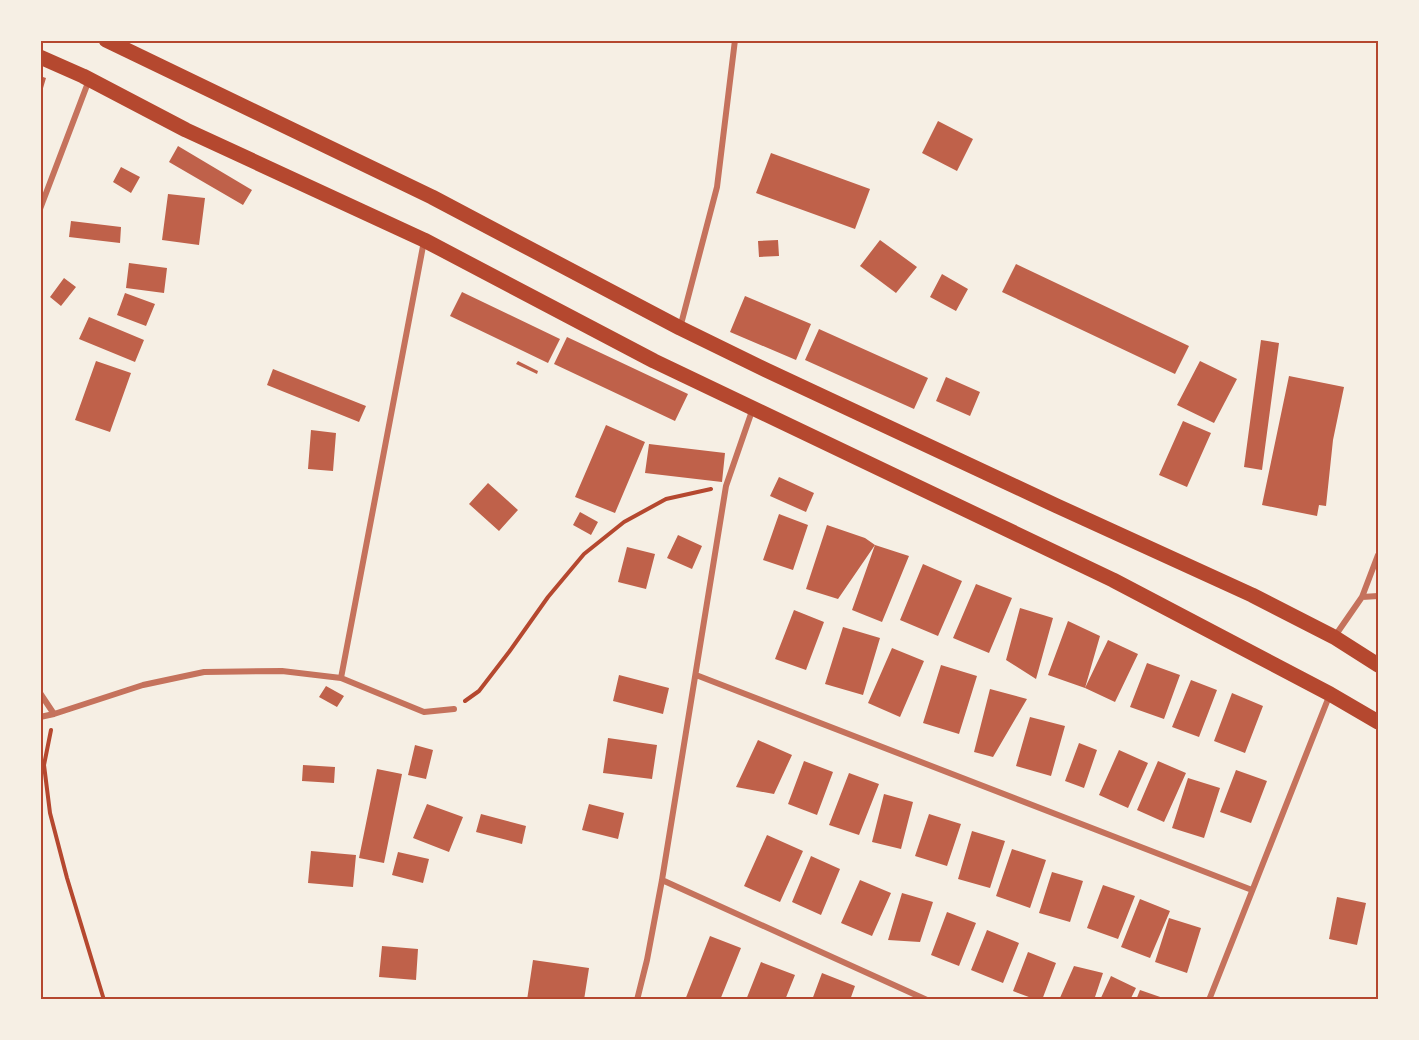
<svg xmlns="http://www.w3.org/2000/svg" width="1419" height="1040" font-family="Jost,sans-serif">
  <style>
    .building { fill: #bf614a }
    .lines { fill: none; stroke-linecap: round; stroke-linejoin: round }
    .path { stroke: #b5482f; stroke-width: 4 }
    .minor { stroke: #c5725c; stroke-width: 6 }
    .primary { stroke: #b5482f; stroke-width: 15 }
    .neatline { fill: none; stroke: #b5482f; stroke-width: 2 }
  </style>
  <rect width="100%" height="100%" fill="#f6efe4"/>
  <path class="building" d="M40 76 46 78 41 95H40Z
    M938 121 973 139 957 171 922 153Z
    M178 146 252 190 243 205 169 162Z
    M771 153 870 189 855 229 756 193Z
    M121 167 140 177 131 193 113 182Z
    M168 194 205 198 199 245 162 240Z
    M71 221 121 227 120 243 69 237Z
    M778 240 779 256 759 257 758 241Z
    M880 240 917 267 896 293 860 266Z
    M129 263 167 268 164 293 126 288Z
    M1016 264 1189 346 1175 374 1002 292Z
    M942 274 968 289 956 311 930 297Z
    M64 278 76 287 61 306 50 297Z
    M462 292 560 339 548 363 450 316Z
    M125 293 155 304 146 326 117 315Z
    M745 296 811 324 796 360 730 332Z
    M89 317 144 340 135 362 79 339Z
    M819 329 928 378 914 409 805 360Z
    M567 337 688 394 675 421 554 364Z
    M1261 340 1279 343 1262 470 1244 467Z
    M96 361 131 373 110 432 75 420Z
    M518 361 538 371 537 374 516 364Z
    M1200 361 1237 379 1214 423 1177 405Z
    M273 369 366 406 359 422 267 385Z
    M1289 376 1344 387 1333 440 1326 506 1319 505 1317 516 1262 505Z
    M946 377 980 392 970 416 936 401Z
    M1183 421 1211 433 1187 487 1159 475Z
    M606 425 645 442 615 513 575 497Z
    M311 430 336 433 333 471 308 469Z
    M649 444 725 453 722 482 645 473Z
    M779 477 814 493 806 512 770 496Z
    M488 483 518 510 499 531 469 504Z
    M580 512 598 522 591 535 573 525Z
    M779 514 808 525 793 570 763 560Z
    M827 525 865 538 875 545 909 556 882 622 852 610 875 545 838 599 806 589Z
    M678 535 702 546 692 569 667 558Z
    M627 547 655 554 646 589 618 582Z
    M923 564 962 581 938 636 900 620Z
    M976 584 1012 598 989 653 953 638Z
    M1020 608 1053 618 1036 679 1006 660Z
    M794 610 824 622 806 670 775 659Z
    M1068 621 1100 636 1085 688 1048 675Z
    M843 627 880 638 863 695 825 684Z
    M1108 640 1138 654 1115 702 1085 688Z
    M892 648 924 661 900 717 868 703Z
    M1147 663 1180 675 1164 719 1130 707Z
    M941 665 977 676 959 734 923 723Z
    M619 675 669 688 663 714 613 701Z
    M1191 680 1217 690 1199 737 1172 727Z
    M326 686 344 696 337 707 319 697Z
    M990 689 1027 699 993 757 974 752Z
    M1232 693 1263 706 1245 753 1214 741Z
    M1030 717 1065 726 1051 776 1016 766Z
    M608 738 657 745 652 779 603 773Z
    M758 740 792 755 774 794 736 787Z
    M1079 743 1097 750 1084 788 1065 781Z
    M415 745 433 750 426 779 408 775Z
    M1119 750 1148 763 1128 808 1099 795Z
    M804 761 833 772 817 815 788 804Z
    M1158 761 1186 773 1164 822 1137 810Z
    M303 765 335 767 334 783 302 781Z
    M377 769 402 774 384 863 359 858Z
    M1236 770 1267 781 1251 823 1220 812Z
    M849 773 879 784 859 835 829 825Z
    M1188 778 1220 788 1204 838 1172 828Z
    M884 794 913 802 901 849 872 842Z
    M427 804 463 817 449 852 413 838Z
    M589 804 624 813 618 839 582 830Z
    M481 814 526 826 522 844 476 832Z
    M929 814 961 824 947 866 915 856Z
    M972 831 1005 841 990 888 958 879Z
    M767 835 803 851 780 902 744 886Z
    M1012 849 1046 860 1030 908 996 896Z
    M311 851 356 855 353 887 308 883Z
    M398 852 429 859 423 883 392 875Z
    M811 856 840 869 821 915 792 902Z
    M1052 872 1083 881 1070 922 1039 913Z
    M860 880 891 893 872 936 841 923Z
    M1103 885 1135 896 1118 939 1087 928Z
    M902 893 933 902 920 942 888 940Z
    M1337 897 1366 903 1357 945 1329 939Z
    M1140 899 1170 911 1150 958 1121 947Z
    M947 912 976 923 959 966 931 955Z
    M1169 918 1201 928 1187 973 1155 962Z
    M987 930 1019 943 1003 983 971 970Z
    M710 936 741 948 720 1000H685Z
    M382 946 418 949 416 980 379 977Z
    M1028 952 1056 963 1042 1000H1037L1013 991Z
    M533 960 589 968 584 1000H527Z
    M761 962 795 975 785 1000H746Z
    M1074 966 1103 973 1094 1000H1059Z
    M822 973 855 986 850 1000H812Z
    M1111 976 1136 988 1130 1000H1100Z
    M1140 990 1166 999V1000H1136Z"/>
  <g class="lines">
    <path class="path" d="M465 701 479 691 509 652 548 597 584 554 624 522 666 499 711 489
      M51 730 44 765 50 813 67 878 104 1000"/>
    <path class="minor" d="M40 209 89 80
      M680 328 717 187 735 40
      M1362 597 1378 596
      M1335 636 1362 597 1378 555
      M696 675 1252 890
      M341 678 424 241
      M40 693 54 714 40 717
      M54 714 143 685 204 672 282 671 341 678 424 712 454 709
      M662 880 927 1000
      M637 1000 647 960 662 880 726 486 753 408
      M1209 1000 1330 694"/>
    <path class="primary" d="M106 40 432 197 680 328 766 370 1057 506 1252 595 1334 637 1378 665
      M40 57 83 76 186 130 424 240 654 361 1113 580 1330 694 1378 722"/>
  </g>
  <rect width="1419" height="1040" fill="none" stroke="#f6efe4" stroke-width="84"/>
  <rect x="42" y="42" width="1335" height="956" class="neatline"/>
</svg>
